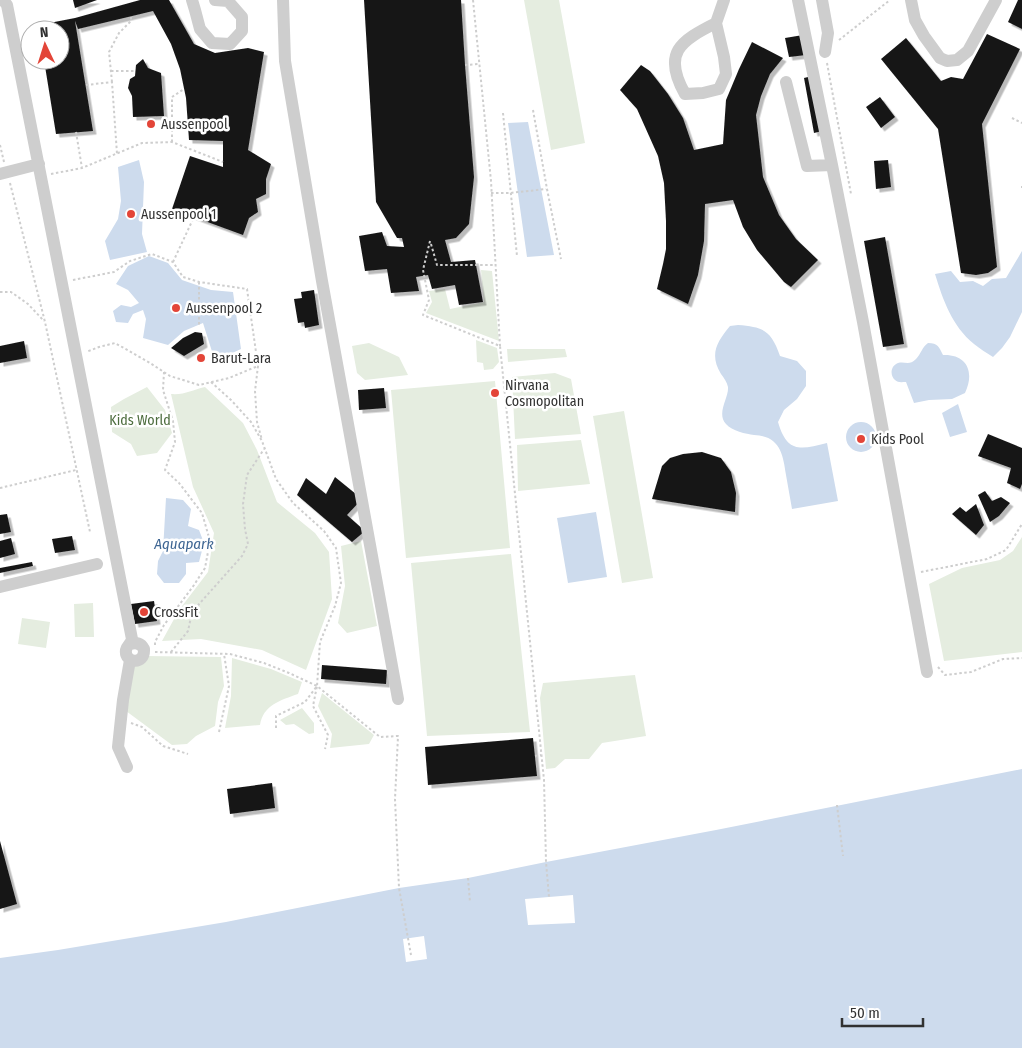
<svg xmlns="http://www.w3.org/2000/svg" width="1022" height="1048" font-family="'Fira Sans Condensed',sans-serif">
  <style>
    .green { fill: #e5ede0 }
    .water { fill: #cddbed }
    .pier { fill: #fff }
    .building { fill: #181818; filter: url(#shadow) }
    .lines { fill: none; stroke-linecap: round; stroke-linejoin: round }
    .path { stroke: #cecece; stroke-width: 2; stroke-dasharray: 2.5 2.5; stroke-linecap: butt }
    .minor { stroke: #cecece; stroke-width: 12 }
    .poi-dot { fill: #e34538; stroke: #fff; stroke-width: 2 }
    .labels { text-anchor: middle; stroke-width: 5; stroke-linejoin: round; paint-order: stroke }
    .poi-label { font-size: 14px; fill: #313131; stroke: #fff; text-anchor: start }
    .park-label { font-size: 14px; fill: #4d6d3e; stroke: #fff }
    .water-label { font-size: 15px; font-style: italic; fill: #3f6693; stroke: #fff }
  </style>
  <defs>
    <filter id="shadow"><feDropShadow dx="3.5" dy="3.5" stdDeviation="0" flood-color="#0004"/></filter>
  </defs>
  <rect width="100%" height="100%" fill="#fff"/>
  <path class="green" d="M524 0H559L585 143 551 150Z
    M481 270 492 271 499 341 426 313 432 302 429 291 445 289 450 309 484 302Z
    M476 340 497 348 499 362 493 369 484 370 483 363 477 362Z
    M369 343 399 357 408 375 365 380 357 373 352 346Z
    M507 349H565L567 357 508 362Z
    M555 373 571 379 581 434 515 439 512 377Z
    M495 381 510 548 406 558 391 390Z
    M147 387 165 410 172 433 157 453 137 456 131 444 112 432 111 407 124 399Z
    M205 387 243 423 257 450 277 502 315 533 329 552 332 599 306 670 262 650 201 639 162 641 179 610 208 572 214 533 193 487 171 394C185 395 192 390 205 387Z
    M624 411 653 578 622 583 593 416Z
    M581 440 590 484 518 491 517 445Z
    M1022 537V652L944 661 929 584 962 568 1000 560 1013 551Z
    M361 541 377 626 347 633 338 623 345 586 341 546Z
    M511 554 530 732 427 736 411 563Z
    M93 603 94 637H75L74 604Z
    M22 618 50 622 46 648 18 644Z
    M146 656 221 657 224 686 218 702 215 726 196 736 187 744 172 745 126 711 134 667Z
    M232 658 271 669 302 682 298 694C281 700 263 705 260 725L225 728 231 696Z
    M635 675 646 736 602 743 589 759H565L555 768 546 769 540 698 543 683Z
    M322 693 374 735 369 744 330 748 332 734 318 706Z
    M302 708 314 723V733L309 734 294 724 286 725 280 720Z"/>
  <path class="water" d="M528 122 554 255 527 257 508 123Z
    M139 160 144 182 142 234 147 252 110 260 105 241 118 219 121 201 118 167Z
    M1022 251V312L1010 337 1002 348 993 357C987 353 980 349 974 344 952 326 943 300 935 274L951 271 960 282 973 281 983 286 992 279 1006 278Z
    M149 256 168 263 182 280 211 290 233 292 241 349 215 361 203 323 184 331 168 345 143 338 146 319 143 310 133 314 128 323 116 322 113 311 121 305 131 307 139 303 128 290 116 284 128 266Z
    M738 325C763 327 771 330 780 356L797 361 806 371V386L797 399 784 410 778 422C787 453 800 450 827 443L838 501 792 509C790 498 788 486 786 475 783 454 780 436 754 435 746 434 732 431 726 424 716 413 729 398 728 387 727 382 724 378 721 374 709 354 717 342 730 326Z
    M928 343C938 343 939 347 943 355 967 354 975 372 965 393L952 399 929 400 914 403 906 382C902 382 898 383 895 380 890 376 890 366 898 363 905 361 909 366 916 359 921 354 922 347 928 343Z
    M958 404 967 432 950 437 942 413Z
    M846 437a15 15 0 1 1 30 0a15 15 0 1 1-30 0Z
    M166 498 183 500 191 509 188 526 199 530 204 543 199 562 186 563V574L179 583H164L157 574 158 561 163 551Z
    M596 512 607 577 568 583 557 518Z
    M1022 769V1048H0V958L58 950 226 922 399 888 468 878 546 862 716 830Z"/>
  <path class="pier" d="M573 895 575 923 528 925 525 899Z
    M424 936 427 959 406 962 403 939Z"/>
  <path class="building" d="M73 0H97L75 8Z
    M140 0H169L194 44 215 53 248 48 264 52 248 150 271 164 266 179V194L256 199 258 212 249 218 243 235 172 209 190 156 223 167V141L189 140 186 98 180 69 171 44 153 11 78 29 75 21 93 131 56 134 44 60H60V30H39V25L75 18Z
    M364 0H461L465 65 474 177 469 224 456 238 445 240 451 262 475 260 483 302 459 305 455 285 432 289 428 275 416 277 419 291 391 293 387 269 365 271 359 236 382 232 387 246 404 247 402 238H397L376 202Z
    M1018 0H1022V29L1008 22Z
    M987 34 1020 49 982 124 997 267 988 273 976 275 961 273 938 129 881 59 906 38 941 81 951 77 963 79Z
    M803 35 806 55 789 57 785 38Z
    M752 42 783 58 770 74 761 96 756 115 763 177 779 215 796 239 818 260 791 287 784 282 757 250 743 227 733 200 705 204 704 241 698 275 688 304 657 289 663 264 666 249V221L664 183 658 156 637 109 620 90 641 65 650 71 668 94 683 118 694 150 723 144 726 100 739 69Z
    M143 59 148 68 161 73 164 116 133 117 132 96 128 88 130 79 135 76 136 65Z
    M812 76 822 131 814 133 804 78Z
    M880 97 895 117 881 128 866 107Z
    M888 160 891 187 876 189 874 161Z
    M885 237 904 344 883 347 864 241Z
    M314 290 319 325 305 328 304 322 298 323 294 299 302 298 301 292Z
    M195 332 202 333 204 344 184 356 171 348 183 338Z
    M24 341 27 358 0 363V346Z
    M384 388 386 408 359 410 358 390Z
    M988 434 1022 448V484L1020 489 1007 483 1011 468 978 456Z
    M702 452 721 458 731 472 736 493 735 512 652 499 662 466 670 458 683 454Z
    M335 477 362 499 347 515 365 531 352 542 297 495 306 478 326 494Z
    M985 491 992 501 1001 497 1010 503 999 516 990 522 978 495Z
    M976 504 984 525 976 535 952 514 960 507 966 512Z
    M7 514 11 532 0 534V515Z
    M72 536 75 550 55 553 52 539Z
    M11 538 15 554 0 558V541Z
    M32 562 33 566 0 573V568Z
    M154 601 157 621 135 624 131 604Z
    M322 665 387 670 386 684 321 679Z
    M533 738 537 776 428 785 425 747Z
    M272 783 275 808 230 814 227 789Z
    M0 841 17 904 0 909Z"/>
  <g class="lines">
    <path class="path" d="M473 0 491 181 500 346
      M839 40 890 0
      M827 63 851 194
      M465 65 479 64
      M111 71H136
      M112 82 109 52 119 33 131 21V16
      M86 85 112 82 117 154
      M533 110 547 189 561 259
      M503 113 517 256
      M1012 118 1022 123
      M76 132 82 168
      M172 142V97L184 89
      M0 145 4 162
      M51 174 82 168 142 143 172 142 223 162
      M10 183 45 322 90 532
      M1022 186V188
      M491 193H510L546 189
      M430 241 423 270 429 300 423 315 500 346 544 780 546 862 549 897
      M431 244 437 265H495
      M173 262 194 217
      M73 280 114 272 130 261 152 254 173 262 183 277 199 282 247 289 258 366 229 378 199 385 170 376 150 363 115 343 99 347 86 352
      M199 282V327
      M0 292H11L28 304 44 321
      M258 366 255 391 257 422 262 440
      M211 382 231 400 251 422 262 441 276 479 293 503 324 531 336 548 341 583 335 606 320 642 317 686
      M0 488 76 470
      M921 572 987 559 1006 550 1022 524
      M155 645V642L164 625 194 585 205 568 210 541 202 513 179 483 165 470 175 442 173 421 163 390 164 372
      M155 652 230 654 264 663 289 673 317 686 380 737 398 736 395 799 399 888 411 955
      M171 652 188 631 192 612 242 556 248 544 245 529 243 504 247 475 264 449
      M938 667 945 675 971 672 1003 659 1022 658
      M131 723 142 727 163 746 188 754
      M276 728V716L305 702 317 686 313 706 328 735 325 749
      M219 732 229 686 224 654
      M535 756 541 755
      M837 805 843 856
      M468 878 470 902"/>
    <path class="minor" d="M3 0 7 5 132 639C131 644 127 645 126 650 124 663 145 666 144 649 141 643 136 642 131 644
      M192 0 195 10 200 29 212 43 230 44 242 31V17L228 1 215 0
      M283 0 285 61 322 281 398 699
      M822 0 828 33 825 52
      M911 0 915 20 924 36 940 58 947 61 957 60 968 51 996 0
      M716 23C680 41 662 53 685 94L703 93 719 89 726 74 724 57 716 23 724 0
      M786 82 807 166 832 165 798 0
      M832 165 863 322 927 672
      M0 174 39 164
      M0 587 97 564
      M127 767 118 747 123 700 130 660"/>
  </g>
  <g class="poi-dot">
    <circle cx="151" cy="124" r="5"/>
    <circle cx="131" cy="214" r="5"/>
    <circle cx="176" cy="308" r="5"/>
    <circle cx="201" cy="358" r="5"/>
    <circle cx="495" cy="393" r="5"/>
    <circle cx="861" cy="439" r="5"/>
    <circle cx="144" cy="612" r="5"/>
  </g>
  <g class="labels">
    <g class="poi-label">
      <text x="161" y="129">Aussenpool</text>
      <text x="141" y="219">Aussenpool 1</text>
      <text x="186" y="313">Aussenpool 2</text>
      <text x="211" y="363">Barut-Lara</text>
      <text x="505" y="390">Nirvana<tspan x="505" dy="16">Cosmopolitan</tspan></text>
      <text x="871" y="444">Kids Pool</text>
      <text x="154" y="617">CrossFit</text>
    </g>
    <g class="park-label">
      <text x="140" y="425">Kids World</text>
    </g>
    <g class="water-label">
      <text x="184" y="549">Aquapark</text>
    </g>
  </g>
  <g transform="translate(45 45) rotate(356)"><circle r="24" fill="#ffffff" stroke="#adadad"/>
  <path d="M0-4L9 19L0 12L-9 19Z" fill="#e34538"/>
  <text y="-8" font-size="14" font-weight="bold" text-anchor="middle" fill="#313131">N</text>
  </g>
  <path d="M842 1018v8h81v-8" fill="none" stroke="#313131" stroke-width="2.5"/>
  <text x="850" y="1018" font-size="15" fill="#313131" stroke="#ffffff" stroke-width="4" paint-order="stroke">50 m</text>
</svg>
